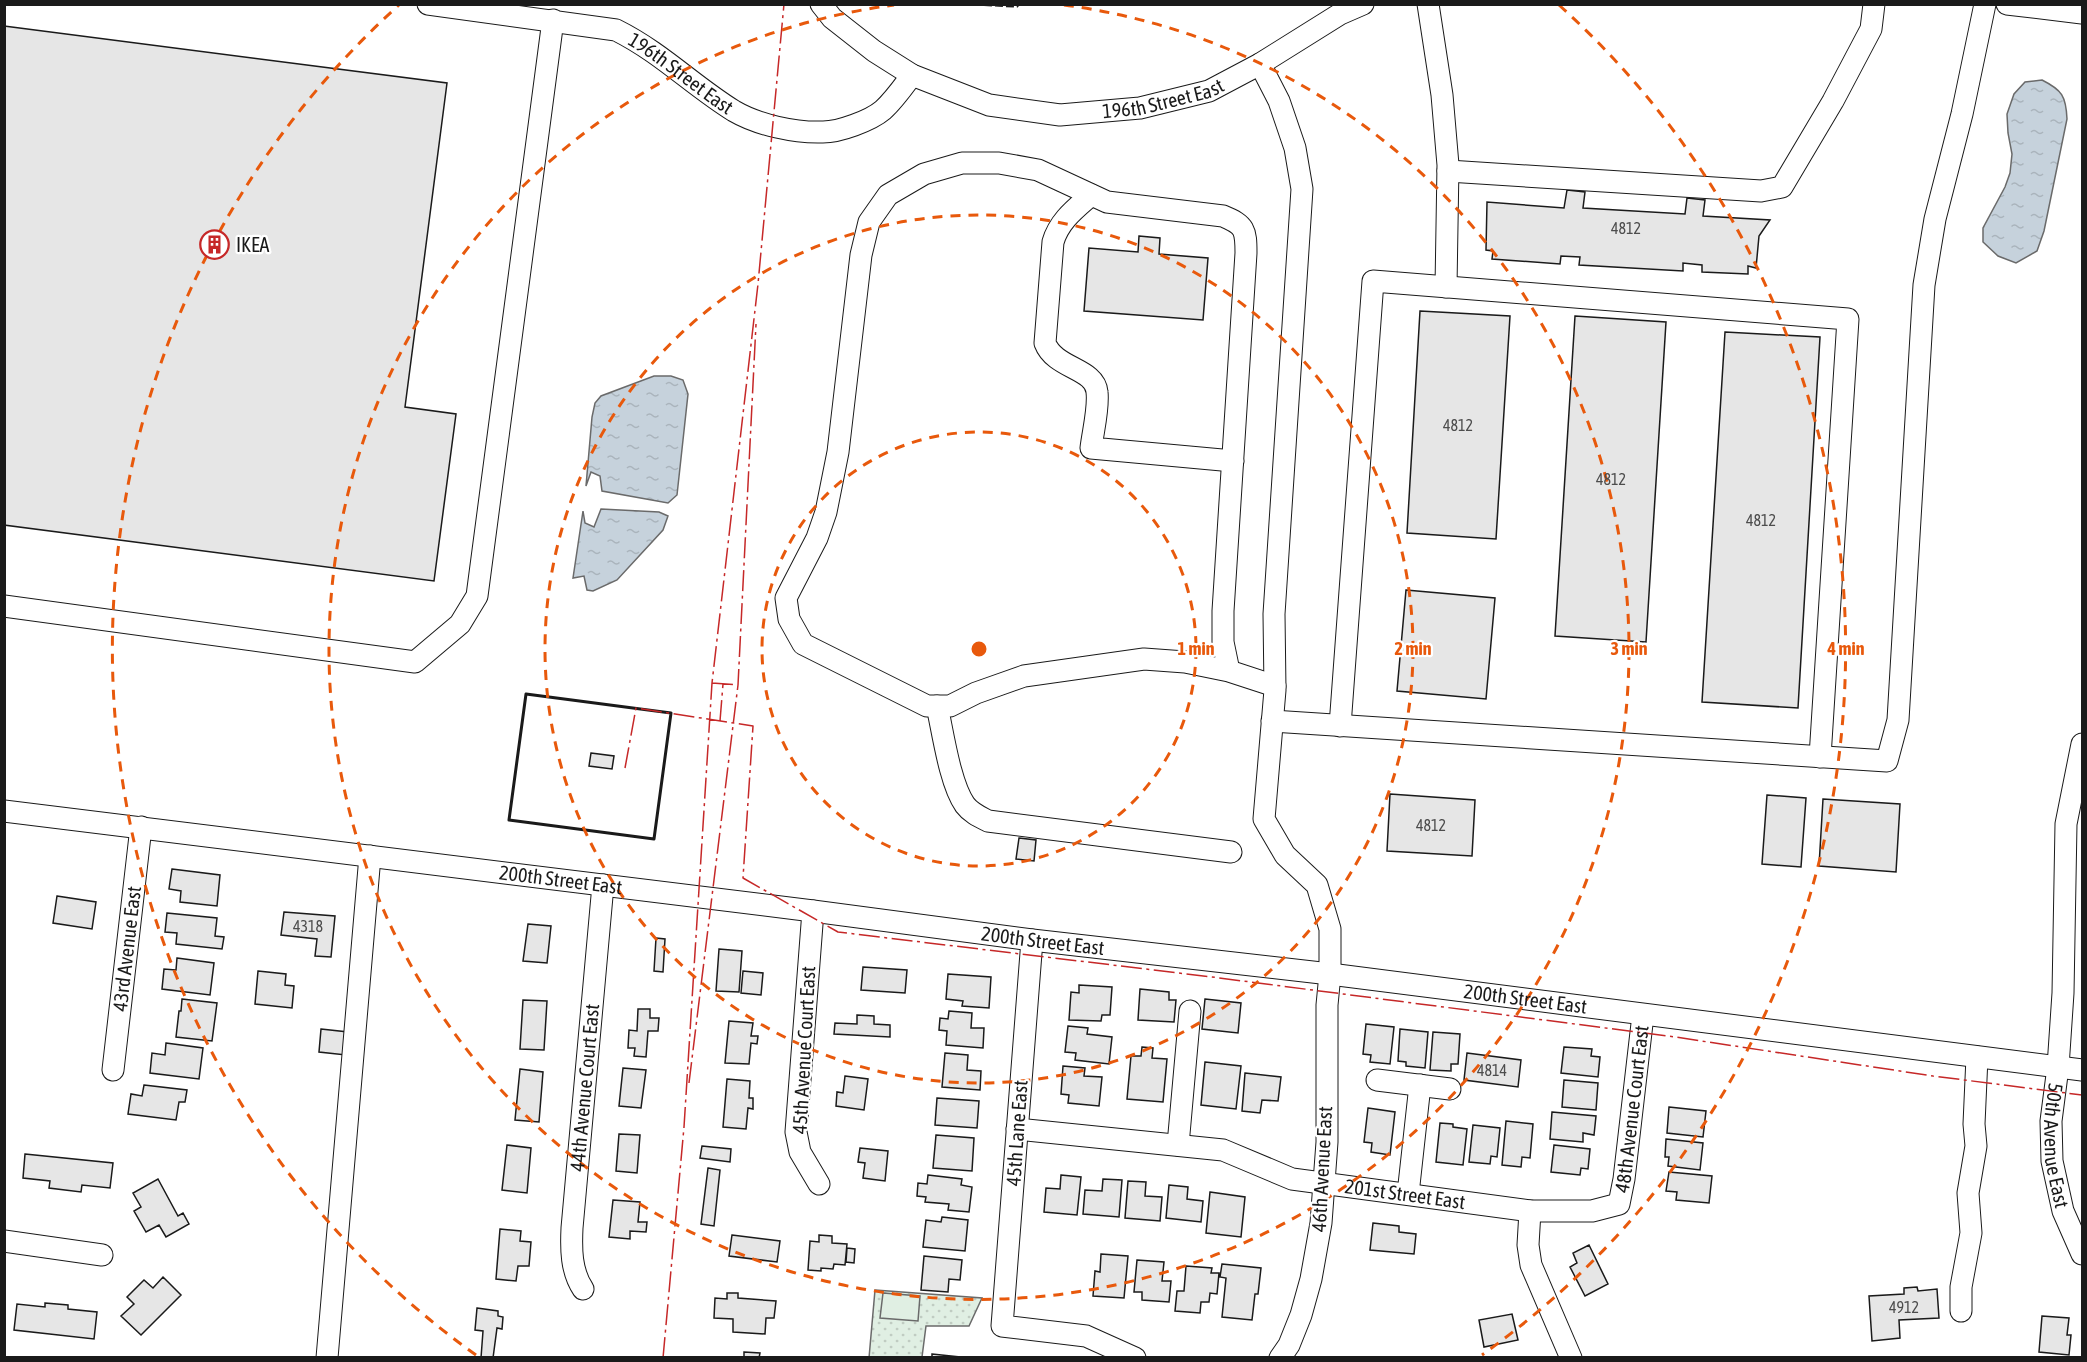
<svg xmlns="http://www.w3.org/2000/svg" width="2087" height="1362" font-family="'Asap Condensed',sans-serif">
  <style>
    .park { fill: url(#park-dots); stroke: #6a6a6a; stroke-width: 1.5 }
    .garden { fill: #e0efe3; stroke: #6a6a6a; stroke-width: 1.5 }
    .water { fill: url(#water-ripples); stroke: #6a6a6a; stroke-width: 1.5 }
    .building { fill: #e6e6e6; stroke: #1a1a1a; stroke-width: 1.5 }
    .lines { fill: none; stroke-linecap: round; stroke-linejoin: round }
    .minor-casing { stroke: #1a1a1a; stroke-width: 23 }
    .minor { stroke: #fff; stroke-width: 21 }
    .fence { stroke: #1a1a1a; stroke-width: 1.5; stroke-dasharray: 8 3; stroke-linecap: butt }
    .wall { stroke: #1a1a1a; stroke-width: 3 }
    .power { stroke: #c62828; stroke-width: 1.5; stroke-dasharray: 21 4.5 3 4.5; stroke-linecap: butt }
    .ring { fill: none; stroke: #e8590c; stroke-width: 3; stroke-dasharray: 10 8 }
    .labels { text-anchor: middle; stroke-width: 4.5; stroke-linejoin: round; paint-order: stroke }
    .number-label { font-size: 16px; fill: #4d4d4d }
    .street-label { font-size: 20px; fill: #1a1a1a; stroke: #fff }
    .poi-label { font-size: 20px; fill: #1a1a1a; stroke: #fff; text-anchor: start }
    .centre { fill: #e8590c; stroke: #fff; stroke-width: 3 }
    .ring-label { font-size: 18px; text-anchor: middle; font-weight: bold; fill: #e8590c; stroke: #fff; stroke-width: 4.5; stroke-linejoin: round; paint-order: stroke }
  </style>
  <defs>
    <pattern id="park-dots" width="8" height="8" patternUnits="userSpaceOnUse" patternTransform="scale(1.5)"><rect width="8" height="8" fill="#e0efe3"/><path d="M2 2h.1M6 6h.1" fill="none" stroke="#c0ccc2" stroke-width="1.8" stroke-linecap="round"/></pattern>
    <pattern id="water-ripples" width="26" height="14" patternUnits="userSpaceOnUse" patternTransform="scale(1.5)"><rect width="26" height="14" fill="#c6d2dc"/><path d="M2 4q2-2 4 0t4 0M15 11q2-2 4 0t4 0" fill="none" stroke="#aab4bc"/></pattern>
  </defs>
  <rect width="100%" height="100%" fill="#fff"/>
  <path class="park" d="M875 1290 982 1298 969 1326H926L922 1357 869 1358Z"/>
  <path class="garden" d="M883 1293 920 1296 918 1321 880 1318Z"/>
  <path class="water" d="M2042 80C2062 90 2066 96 2067 119L2044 231 2037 251 2016 263 1998 256 1983 242V228L2005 187 2010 173 2012 154 2008 133 2007 114 2014 94 2025 82Z
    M654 376H671L683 380 688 394 677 495 668 503 602 491 600 476 591 472 586 486 592 417 595 403 601 396Z
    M601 509 659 512 668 516 663 530 617 580 593 591 587 590 584 576 573 578 583 511 585 523 594 527Z"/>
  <path class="building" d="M4 26 447 83 405 407 456 414 434 581 4 525Z
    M1567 190 1585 192 1583 208 1685 214 1687 198 1705 200 1703 216 1770 220 1759 236 1756 268 1748 266V274L1702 272V265L1683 263V271L1579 265 1580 257 1561 256 1560 264 1492 259 1493 251 1486 250 1487 202 1564 208Z
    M1139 236 1160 238 1159 254 1208 258 1203 320 1084 311 1089 248 1138 252Z
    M1420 311 1510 316 1496 539 1407 533Z
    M1575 316 1666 322 1646 642 1555 636Z
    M1725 332 1820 337 1798 708 1702 702Z
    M1406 590 1495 598 1486 699 1397 691Z
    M591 753 614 756 612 769 589 766Z
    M1390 794 1475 800 1472 856 1387 851Z
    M1767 795 1806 798 1801 867 1762 864Z
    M1823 799 1900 804 1896 872 1819 866Z
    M1019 838 1036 840 1034 861 1016 859Z
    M172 869 220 875 217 906 180 902 181 891 169 889Z
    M57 896 96 902 92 929 53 923Z
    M284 912 335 916 331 957 315 956 317 939 281 935Z
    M167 913 217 918 215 936 224 937 222 949 176 944 177 933 165 932Z
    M528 924 551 926 547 963 523 961Z
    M656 938 665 939 663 972 654 971Z
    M719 949 742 951 739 992 716 991Z
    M177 958 214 963 210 995 162 989 164 969 176 970Z
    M863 967 907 970 905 993 861 990Z
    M258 971 286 974 285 985 294 986 292 1008 255 1004Z
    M743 971 763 973 761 995 741 993Z
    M948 974 991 977 989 1008 962 1006 963 1001 946 999Z
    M1079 985 1112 987 1110 1015H1102L1101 1021 1069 1020 1071 992 1079 993Z
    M1140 989 1169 992V1000H1176L1174 1022 1138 1020Z
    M182 999 217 1003 212 1041 176 1037 179 1011H181Z
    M1205 999 1241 1003 1238 1033 1202 1029Z
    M523 1000 547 1001 544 1050 520 1049Z
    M638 1009H650V1018H659L658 1031H648L646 1057 634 1056 635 1048H628L629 1030 637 1031Z
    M949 1011 972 1013 971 1028H984L983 1048 946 1045 947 1031 939 1030 940 1018 948 1019Z
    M857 1015 874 1016V1024L890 1025V1037L834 1034 835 1023 857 1024Z
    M729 1021 753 1023 751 1036H758L757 1044 751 1043 749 1064 725 1063Z
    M1366 1024 1394 1027 1390 1064 1370 1062 1371 1055 1363 1054Z
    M1068 1026 1088 1028 1087 1034 1112 1037 1109 1064 1075 1060 1076 1053 1065 1052Z
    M321 1029 348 1032 346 1055 319 1052Z
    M1400 1029 1428 1032 1425 1068 1406 1066V1062L1398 1061Z
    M1433 1032 1460 1034 1458 1064H1451V1071L1430 1070Z
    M166 1043 203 1048 199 1079 150 1073 152 1053 165 1055Z
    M1142 1047 1153 1048 1152 1058 1167 1059 1163 1102 1127 1099 1131 1056H1141Z
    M1564 1047 1592 1049 1591 1056 1600 1057 1598 1077 1561 1073Z
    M945 1053 968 1055 967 1070 981 1071 980 1090 942 1087Z
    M1467 1053 1521 1060 1518 1087 1464 1080Z
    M1205 1062 1241 1066 1236 1109 1201 1105Z
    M1063 1066 1085 1068 1084 1076 1102 1077 1099 1106 1068 1103 1069 1095 1061 1094Z
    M623 1068 646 1070 641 1108 619 1106Z
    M520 1069 543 1072 539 1122 515 1120Z
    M1245 1073 1281 1077 1278 1101 1262 1100 1260 1113 1242 1111Z
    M845 1076 868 1079 864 1110 836 1106 837 1092 843 1093Z
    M727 1079 750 1081 749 1098H753V1109L748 1108 746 1129 723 1127Z
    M1564 1080 1598 1083 1596 1110 1562 1107Z
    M144 1085 187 1090 185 1102H179L176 1120 128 1114 131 1094 142 1096Z
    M937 1098 979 1101 977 1128 935 1125Z
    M1669 1107 1706 1111 1703 1137 1667 1133Z
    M1368 1108 1395 1112 1390 1155 1371 1152 1372 1143 1364 1142Z
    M1552 1112 1596 1116 1594 1135 1583 1133V1142L1550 1139Z
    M1506 1121 1533 1124 1530 1158 1522 1157 1521 1167 1502 1165Z
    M1440 1123 1453 1124V1127L1467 1129 1463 1165 1436 1162Z
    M1473 1125 1500 1128 1497 1157 1491 1156 1490 1164 1469 1162Z
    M619 1134 640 1135 637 1173 616 1171Z
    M936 1135 974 1138 972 1171 933 1168Z
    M1666 1139 1703 1143 1700 1170 1668 1166 1669 1157H1665Z
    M507 1145 531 1148 527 1193 502 1190Z
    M1554 1145 1590 1149 1588 1169 1581 1168 1580 1175 1551 1172Z
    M702 1146 731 1149 730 1162 700 1158Z
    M860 1148 888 1151 885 1181 863 1178 865 1163 858 1162Z
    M25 1154 113 1163 110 1188 82 1185 81 1192 49 1188 50 1181 23 1178Z
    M708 1168 720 1170 714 1226 701 1224Z
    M1669 1172 1712 1176 1709 1203 1676 1200 1677 1192 1666 1191Z
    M928 1175 962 1179 961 1185 972 1187 969 1212 948 1210 949 1204 925 1202 926 1197 917 1196 918 1183 927 1184Z
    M1061 1175 1081 1177 1077 1215 1044 1212 1046 1188 1060 1189Z
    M158 1179 178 1216 183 1213 189 1224 166 1237 159 1225 146 1232 134 1211 141 1207 133 1193Z
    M1103 1179 1122 1180 1119 1217 1083 1214 1085 1190 1102 1191Z
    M1128 1181 1146 1182 1145 1196 1162 1197 1160 1221 1125 1218Z
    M1169 1185 1188 1187 1187 1199 1203 1201 1201 1222 1166 1218Z
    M1210 1192 1245 1197 1241 1237 1206 1233Z
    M613 1200 640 1202 638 1222H647L646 1232 630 1231V1239L609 1237Z
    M942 1217 968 1220 965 1251 923 1247 926 1220 941 1222Z
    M1373 1223 1399 1226V1232L1416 1234 1414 1254 1370 1250Z
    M500 1229 521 1231 520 1241 531 1242 529 1266H518L516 1281 496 1279Z
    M732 1235 780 1241 777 1262 729 1256Z
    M819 1235 832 1236V1243L847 1244 845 1265 834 1264 833 1269 821 1268V1271L808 1270 810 1241 819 1242Z
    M1589 1245 1608 1284 1585 1296 1570 1267 1577 1263 1573 1253Z
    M847 1248 855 1249 854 1263 846 1262Z
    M1101 1254 1128 1256 1124 1298 1093 1296 1095 1271 1100 1272Z
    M924 1256 962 1260 960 1280 949 1279 948 1292 921 1290Z
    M1137 1260 1164 1262 1162 1281H1171L1169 1302 1142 1300V1292H1134Z
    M1222 1264 1261 1268 1258 1294H1255L1252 1320 1222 1317 1226 1278 1220 1277Z
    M1186 1266 1212 1268 1211 1273H1219L1217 1294 1210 1293 1209 1302H1201L1200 1313 1175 1311 1177 1291H1184Z
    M163 1277 181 1295 141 1335 121 1316 134 1304 127 1297 144 1280 153 1288Z
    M1917 1287 1918 1291 1937 1289 1939 1318 1899 1320 1900 1338 1872 1341 1869 1296 1904 1294V1288Z
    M727 1293H738V1298L776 1301 774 1318H766L765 1334 733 1332V1319L714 1318 715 1298 727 1299Z
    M45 1303 68 1305V1309L97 1312 94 1339 14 1330 17 1304 45 1307Z
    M477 1308 498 1311V1316L503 1317 502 1329 497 1328 493 1358H481L483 1331 475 1330Z
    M1512 1314 1518 1340 1484 1347 1479 1320Z
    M2042 1316 2069 1318 2067 1335H2071L2069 1355 2039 1352Z
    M744 1352 760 1353 759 1358H744Z
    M932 1354 960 1357V1358H932Z"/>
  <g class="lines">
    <defs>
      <g id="minor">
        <path id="s1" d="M428 4 616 30C662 53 692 85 734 111 758 125 795 133 823 132 839 132 870 121 883 110 894 100 903 87 912 75"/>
        <path id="s2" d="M821 4 832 18 874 51 912 75 989 105 1060 115 1140 108 1209 91 1260 64 1340 14 1363 4"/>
        <path d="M1428 4 1442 95 1448 165 1446 287"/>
        <path d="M2007 4 2082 13"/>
        <path d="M1260 64 1279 101 1295 148 1302 189 1274 614 1275 690 1264 819 1285 855 1317 885 1330 929V974L1327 1005V1142L1321 1223 1311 1279 1301 1315 1289 1345 1280 1358"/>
        <path d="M1448 171 1761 191 1782 187 1833 101 1871 29 1874 4"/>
        <path d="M1091 195C1075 209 1059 221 1053 242L1045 343C1055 369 1095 368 1097 392 1099 408 1093 431 1091 448L1233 461"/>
        <path d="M4 606 415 662 460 624 477 596 553 20"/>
        <path d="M1229 671 1223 642V611L1246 253C1246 230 1245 225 1223 216L1107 202 1038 170 999 163H962L924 174 888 195 869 222 861 255 838 452 826 512 817 538 786 598 789 619 803 644 927 706H950L976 693 1024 676 1144 659 1185 662 1229 671 1275 686"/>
        <path d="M937 706C943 733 950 784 965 805 971 813 980 817 988 821L1231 852"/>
        <path d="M1272 721 1887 761 1898 720 1924 285 1935 219 1962 114 1985 4"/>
        <path d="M1340 726 1373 281 1848 319 1820 757"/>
        <path id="s3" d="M2082 744 2066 824 2063 993 2058 1067 2051 1121 2052 1161 2063 1211 2082 1254"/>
        <path id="s4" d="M4 811 813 911 1032 940 1330 974 2082 1070"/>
        <path d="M813 911 796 1132 800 1152 819 1184"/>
        <path d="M1032 940 1002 1326 1086 1336 1135 1358"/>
        <path id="s5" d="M113 1070 141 827"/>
        <path d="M1377 1080 1450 1089"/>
        <path id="s6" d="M1017 1129 1223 1150 1292 1179 1530 1211H1592L1619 1204 1624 1179 1643 1015"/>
        <path d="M1178 1145 1190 1011"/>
        <path d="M1408 1194 1420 1085"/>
        <path d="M1530 1211 1528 1245 1531 1265 1571 1358"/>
        <path d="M4 1241 102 1255"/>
        <path id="s7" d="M583 1289C571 1271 571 1249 572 1228L603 885"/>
        <path d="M1961 1311V1287L1971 1233 1968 1193 1976 1146 1974 1124 1977 1057"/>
        <path d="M327 1358 370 856"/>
      </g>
    </defs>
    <use href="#minor" class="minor-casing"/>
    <use href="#minor" class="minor"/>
    <path class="fence" d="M962 4 1017 7 1020 4"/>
    <path class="wall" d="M526 694 671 713 654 839 509 820Z"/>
    <path class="power" d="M712 683 738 685
      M720 721 723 684
      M625 768 636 708 753 726 743 878 838 932 1212 977 1675 1037 1933 1076 2082 1095
      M689 1083 738 685 756 324
      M663 1358 684 1127 712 683 758 284 784 4"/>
  </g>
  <g class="ring">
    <circle cx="979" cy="649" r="217"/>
    <circle cx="979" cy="649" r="434"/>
    <path d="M1064 5A650 650 0 1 1 894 5"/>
    <path d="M476 1355A867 867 0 0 1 399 5M1559 5A867 867 0 0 1 1482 1355"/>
  </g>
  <defs>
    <symbol id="building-ring" viewBox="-11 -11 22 22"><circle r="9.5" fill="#fff" stroke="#c62828" stroke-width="1.5"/><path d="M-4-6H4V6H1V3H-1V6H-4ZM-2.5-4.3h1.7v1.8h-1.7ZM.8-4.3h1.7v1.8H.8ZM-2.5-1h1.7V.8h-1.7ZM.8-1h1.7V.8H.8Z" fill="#c62828"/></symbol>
  </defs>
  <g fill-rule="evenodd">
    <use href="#building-ring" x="198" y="228" width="33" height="33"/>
  </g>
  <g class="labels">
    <g class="number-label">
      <text x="1626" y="234">4812</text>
      <text x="1458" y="431">4812</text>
      <text x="1611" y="485">4812</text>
      <text x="1761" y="526">4812</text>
      <text x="1431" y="831">4812</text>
      <text x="308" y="932">4318</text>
      <text x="1492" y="1076">4814</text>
      <text x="1904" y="1313">4912</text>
    </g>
    <g class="street-label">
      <text dy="7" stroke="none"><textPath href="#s1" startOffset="268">196th Street East</textPath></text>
      <text dy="7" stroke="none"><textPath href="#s2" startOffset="375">196th Street East</textPath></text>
      <text dy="7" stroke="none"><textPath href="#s4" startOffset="561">200th Street East</textPath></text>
      <text dy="7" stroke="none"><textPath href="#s4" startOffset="1047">200th Street East</textPath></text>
      <text dy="7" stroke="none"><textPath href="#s5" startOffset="122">43rd Avenue East</textPath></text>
      <text dy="7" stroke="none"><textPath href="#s4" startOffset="1533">200th Street East</textPath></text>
      <text transform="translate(804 1050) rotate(-87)" y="7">45th Avenue Court East</text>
      <text dy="7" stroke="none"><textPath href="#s7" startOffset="204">44th Avenue Court East</textPath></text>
      <text dy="7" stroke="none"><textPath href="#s6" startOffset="708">48th Avenue Court East</textPath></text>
      <text transform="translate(1017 1133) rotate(-86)" y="7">45th Lane East</text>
      <text dy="7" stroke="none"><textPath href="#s3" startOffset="404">50th Avenue East</textPath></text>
      <text transform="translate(1322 1169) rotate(-87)" y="7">46th Avenue East</text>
      <text dy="7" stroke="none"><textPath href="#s6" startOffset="396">201st Street East</textPath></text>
    </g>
    <g class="poi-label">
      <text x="236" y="252">IKEA</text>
    </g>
  </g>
  <circle cx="979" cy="649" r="9" class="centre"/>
  <g class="ring-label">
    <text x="1196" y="655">1 min</text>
    <text x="1413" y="655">2 min</text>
    <text x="1629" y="655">3 min</text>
    <text x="1846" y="655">4 min</text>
  </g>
  <rect width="2087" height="1362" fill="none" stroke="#1a1a1a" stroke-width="12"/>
</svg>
